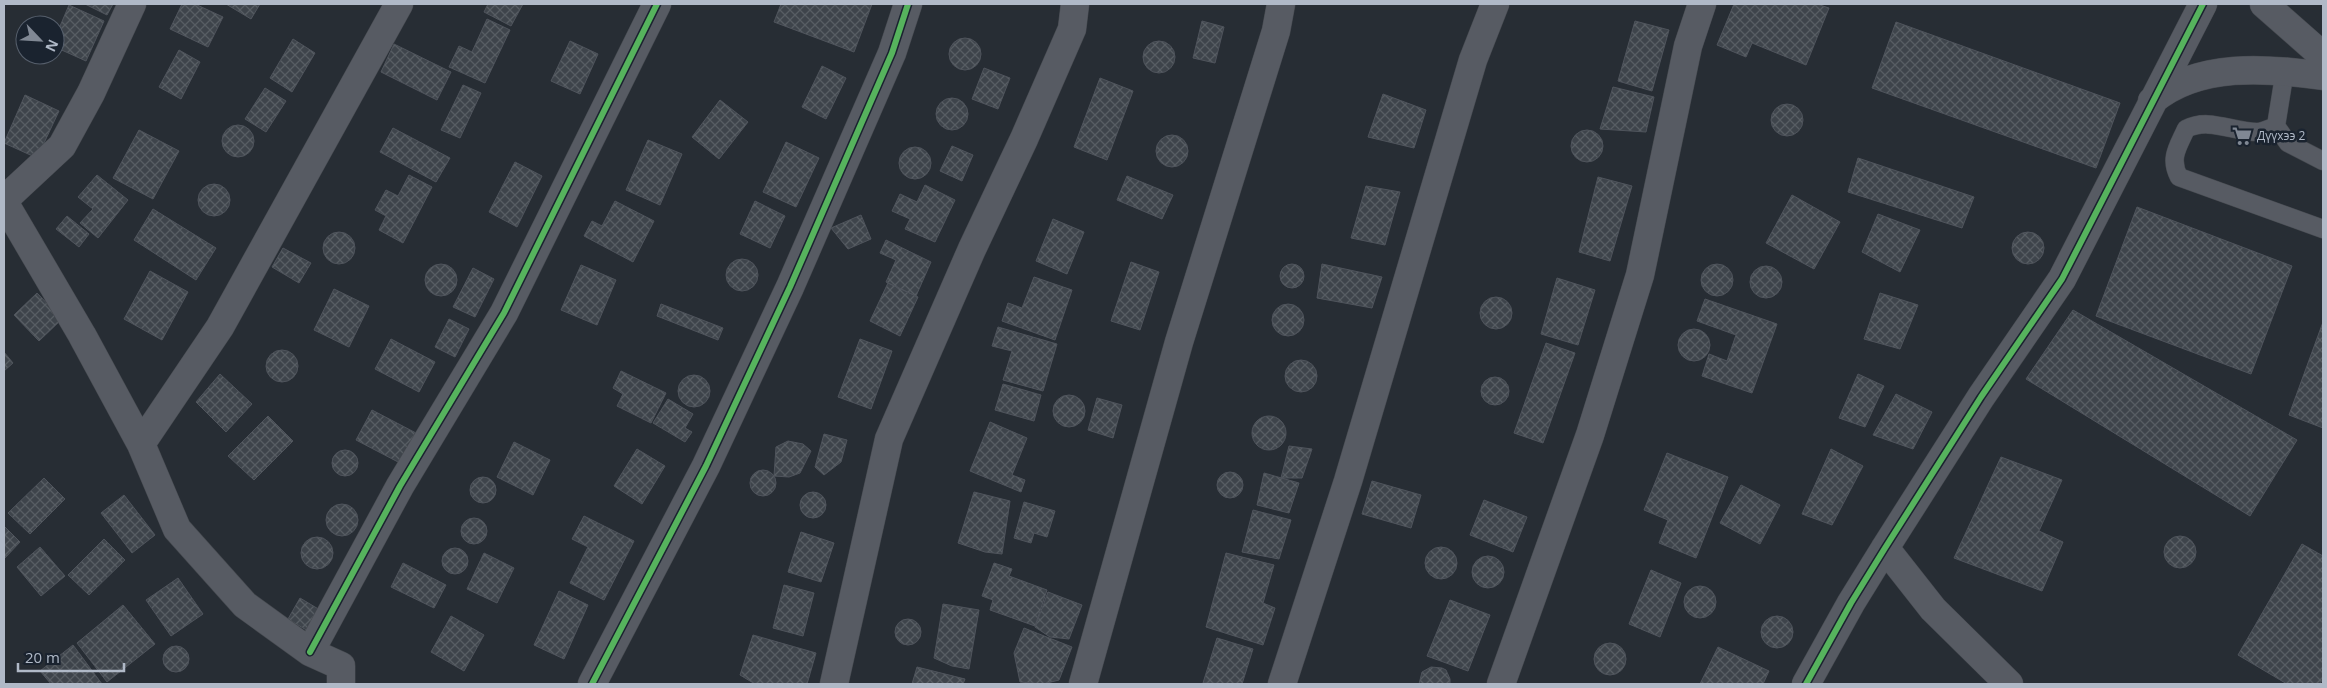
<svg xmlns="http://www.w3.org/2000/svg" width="2327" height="688" font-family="'Open Sans',sans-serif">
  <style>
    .building { fill: url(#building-cross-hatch); stroke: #4f545c }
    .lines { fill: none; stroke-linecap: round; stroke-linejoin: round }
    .lane-casing { stroke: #45494f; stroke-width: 19 }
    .street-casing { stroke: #45494f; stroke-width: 29 }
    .lane { stroke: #575b63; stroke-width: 18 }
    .street { stroke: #575b63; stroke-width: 28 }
    .cycleway-casing { stroke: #1a232f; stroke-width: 9 }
    .cycleway { stroke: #56b35d; stroke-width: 6 }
    .labels { text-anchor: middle; stroke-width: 5; stroke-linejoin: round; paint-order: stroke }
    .poi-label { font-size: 12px; fill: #b0b9c7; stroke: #1a232f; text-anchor: start }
  </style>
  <defs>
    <pattern id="building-cross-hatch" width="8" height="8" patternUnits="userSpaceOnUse" patternTransform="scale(1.25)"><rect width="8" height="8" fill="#3e444b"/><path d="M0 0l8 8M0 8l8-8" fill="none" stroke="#575d63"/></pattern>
  </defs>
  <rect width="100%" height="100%" fill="#272d34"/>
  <path class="building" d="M85 4H113L107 15Z
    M182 4H195L223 17 208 47 170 29Z
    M226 4H260L251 19Z
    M488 4H523L511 26 484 12Z
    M781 4H872L854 52 774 22Z
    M1734 4H1817L1829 8 1806 65 1752 43 1746 57 1717 45Z
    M69 5 104 21 86 61 55 47V38Z
    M487 19 510 30 485 83 449 67 459 46 472 52Z
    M1202 21 1224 27 1215 63 1193 58Z
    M1635 21 1669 30 1652 91 1618 81Z
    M1896 22 2120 103 2096 168 1872 88Z
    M949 54a16 16 0 1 1 32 0a16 16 0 1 1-32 0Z
    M293 39 315 53 292 92 270 78Z
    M570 41 598 54 580 94 551 81Z
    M1143 57a16 16 0 1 1 32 0a16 16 0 1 1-32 0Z
    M394 44 451 72 437 100 381 72Z
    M179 50 200 62 181 99 159 87Z
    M822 66 846 78 826 119 802 107Z
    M984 68 1010 78 998 109 972 99Z
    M1100 78 1133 91 1107 160 1074 147Z
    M463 85 481 93 460 138 441 130Z
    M1613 87 1654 97 1646 132 1600 129Z
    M265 88 286 101 266 132 245 119Z
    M1383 94 1426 110 1414 148 1368 137Z
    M25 95 59 111 37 158 4 143Z
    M936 114a16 16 0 1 1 32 0a16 16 0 1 1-32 0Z
    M720 100 748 122 719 159 692 137Z
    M1771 120a16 16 0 1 1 32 0a16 16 0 1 1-32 0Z
    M222 141a16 16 0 1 1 32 0a16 16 0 1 1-32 0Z
    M393 128 450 158 436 182 380 152Z
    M139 130 179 151 153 199 113 178Z
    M1571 146a16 16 0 1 1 32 0a16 16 0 1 1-32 0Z
    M1156 151a16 16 0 1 1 32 0a16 16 0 1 1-32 0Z
    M648 140 682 154 660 205 626 190Z
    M786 142 819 158 796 207 763 192Z
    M952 146 973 155 962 181 940 171Z
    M899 163a16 16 0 1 1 32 0a16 16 0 1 1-32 0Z
    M1858 158 1974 197 1962 228 1848 192Z
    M515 162 542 176 517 227 489 212Z
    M97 175 128 200 98 238 80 223 93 209 78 197Z
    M409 175 432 187 403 243 379 230 386 216 375 210 386 190 398 196Z
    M1127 176 1173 195 1162 219 1117 200Z
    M1598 177 1632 186 1610 261 1579 252Z
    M198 200a16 16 0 1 1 32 0a16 16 0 1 1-32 0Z
    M925 185 955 200 935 242 905 229 910 219 892 211 900 194 917 202Z
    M1366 186 1400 192 1385 245 1351 238Z
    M1792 195 1840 222 1814 269 1766 243Z
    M615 201 654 221 633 262 584 236 592 221 602 226Z
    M755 201 785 216 770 248 740 234Z
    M2137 207 2292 266 2251 374 2096 316Z
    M153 209 216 248 196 280 134 240Z
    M1878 214 1920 230 1900 272 1862 252Z
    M861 215 871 239 848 249 831 228Z
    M67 216 89 234 79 247 56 229Z
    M1053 219 1084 232 1067 274 1036 261Z
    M323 248a16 16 0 1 1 32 0a16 16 0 1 1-32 0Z
    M2012 248a16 16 0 1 1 32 0a16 16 0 1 1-32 0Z
    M886 240 931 262 916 296 886 282 896 260 880 253Z
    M283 248 311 263 299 283 272 267Z
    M726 275a16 16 0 1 1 32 0a16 16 0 1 1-32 0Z
    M1131 262 1159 272 1140 330 1111 321Z
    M1280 276a12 12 0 1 1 24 0a12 12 0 1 1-24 0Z
    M1322 264 1382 277 1372 308 1317 298Z
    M425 280a16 16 0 1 1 32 0a16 16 0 1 1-32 0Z
    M1701 280a16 16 0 1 1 32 0a16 16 0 1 1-32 0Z
    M581 265 616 280 597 325 561 310Z
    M1750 282a16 16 0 1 1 32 0a16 16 0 1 1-32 0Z
    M473 268 494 279 475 317 453 307Z
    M150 271 188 292 162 340 124 319Z
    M1034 277 1072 290 1055 340 1002 321 1008 303 1022 308Z
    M1557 278 1595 290 1578 345 1541 334Z
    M888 283 918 297 900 336 870 321Z
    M334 289 369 306 349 347 314 330Z
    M37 293 62 319 39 341 14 315Z
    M1880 293 1918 305 1900 349 1864 339Z
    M1480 313a16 16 0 1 1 32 0a16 16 0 1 1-32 0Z
    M1705 299 1777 324 1752 393 1702 376 1709 354 1727 361 1736 335 1697 321Z
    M661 304 723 328 718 340 657 316Z
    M1272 320a16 16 0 1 1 32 0a16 16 0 1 1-32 0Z
    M2073 310 2297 440 2250 516 2026 379Z
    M449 319 469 329 455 357 435 347Z
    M2323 322V428L2289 415Z
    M998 327 1057 344 1043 391 1003 380 1012 351 992 346Z
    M1678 345a16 16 0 1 1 32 0a16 16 0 1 1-32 0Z
    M391 339 435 362 419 392 375 369Z
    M860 339 892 351 871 409 838 397Z
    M1546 343 1575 353 1543 443 1514 433Z
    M266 366a16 16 0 1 1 32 0a16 16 0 1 1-32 0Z
    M4 352 13 363 4 371Z
    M1285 376a16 16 0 1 1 32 0a16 16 0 1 1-32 0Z
    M621 371 666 393 651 423 617 406 623 394 613 388Z
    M220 374 252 404 226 432 196 402Z
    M1858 374 1884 386 1865 427 1839 418Z
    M678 391a16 16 0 1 1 32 0a16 16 0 1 1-32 0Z
    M1481 391a14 14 0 1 1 28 0a14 14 0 1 1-28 0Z
    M1003 384 1041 395 1034 421 995 410Z
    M1896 394 1932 412 1913 449 1873 435Z
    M1053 411a16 16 0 1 1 32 0a16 16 0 1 1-32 0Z
    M1097 398 1122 405 1113 438 1088 430Z
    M668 399 693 414 685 428 692 432 685 442 653 423Z
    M372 410 416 433 400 463 356 440Z
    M268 416 293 441 254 480 228 456Z
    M1252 433a17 17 0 1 1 34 0a17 17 0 1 1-34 0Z
    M990 422 1027 438 1012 475 1025 480 1021 492 970 471Z
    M824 434 847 440 841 462 824 475 815 467Z
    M788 441 803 444 811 451 800 473 789 477 774 476 776 447Z
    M514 442 550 460 533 495 497 477Z
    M1289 446 1312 449 1302 478H1281Z
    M637 449 665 466 642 504 614 486Z
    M1831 449 1863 466 1832 525 1802 514Z
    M332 463a13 13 0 1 1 26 0a13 13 0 1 1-26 0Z
    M1667 453 1728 477 1696 558 1659 543 1668 520 1644 510Z
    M2001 457 2062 480 2039 531 2063 542 2042 591 1954 558Z
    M750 483a13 13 0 1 1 26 0a13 13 0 1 1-26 0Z
    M1217 485a13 13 0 1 1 26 0a13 13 0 1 1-26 0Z
    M1264 473 1299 483 1289 513 1257 505Z
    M470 490a13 13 0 1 1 26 0a13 13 0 1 1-26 0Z
    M44 478 65 499 30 534 8 513Z
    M1372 481 1421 495 1411 528 1362 514Z
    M1741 485 1780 505 1760 544 1720 523Z
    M974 492 1010 501 1002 554 985 552 958 543Z
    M800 505a13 13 0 1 1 26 0a13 13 0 1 1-26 0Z
    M124 495 155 535 132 553 101 513Z
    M1484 500 1527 517 1513 552 1470 535Z
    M1024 502 1055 511 1047 537 1034 533 1031 543 1014 538Z
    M326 520a16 16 0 1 1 32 0a16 16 0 1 1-32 0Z
    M1253 510 1291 520 1279 559 1242 552Z
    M584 516 634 541 604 600 570 583 588 547 572 539Z
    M461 531a13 13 0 1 1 26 0a13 13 0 1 1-26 0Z
    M4 526 20 542 4 559Z
    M801 532 834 543 821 582 788 572Z
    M2164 552a16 16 0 1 1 32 0a16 16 0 1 1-32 0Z
    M301 553a16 16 0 1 1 32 0a16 16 0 1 1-32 0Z
    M104 539 125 560 89 595 68 575Z
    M2302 544 2323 556V678L2320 684H2287L2238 655Z
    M40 547 65 576 41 596 17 567Z
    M1425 563a16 16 0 1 1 32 0a16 16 0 1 1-32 0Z
    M442 561a13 13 0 1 1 26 0a13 13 0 1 1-26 0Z
    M484 553 514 568 497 603 467 589Z
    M1226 553 1274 565 1263 603 1275 608 1263 645 1206 627Z
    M1472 572a16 16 0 1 1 32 0a16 16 0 1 1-32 0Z
    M403 563 446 585 434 608 391 587Z
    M994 563 1012 569 1009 576 1047 590 1035 626 990 610 993 600 982 596Z
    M1651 570 1681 583 1660 637 1629 624Z
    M178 578 203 614 171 636 146 600Z
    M784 585 814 593 803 636 773 628Z
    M1684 602a16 16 0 1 1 32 0a16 16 0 1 1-32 0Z
    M559 591 588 605 564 659 534 645Z
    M1048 592 1082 605 1069 639 1050 637 1035 627Z
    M300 598 320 610 308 631 288 619Z
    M1450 600 1490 615 1468 671 1427 656Z
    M943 604 979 610 969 669 952 666 934 658Z
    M123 605 155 644 107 682 77 643Z
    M451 616 484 635 464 671 431 652Z
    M1761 632a16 16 0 1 1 32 0a16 16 0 1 1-32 0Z
    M895 632a13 13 0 1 1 26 0a13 13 0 1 1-26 0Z
    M1024 628 1072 647 1059 680 1043 684 1020 682 1014 653Z
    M753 635 816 653 807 684H755L740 675Z
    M1217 638 1253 649 1242 684 1203 683Z
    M1594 659a16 16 0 1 1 32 0a16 16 0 1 1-32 0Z
    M73 645 102 684H51L40 671Z
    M163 659a13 13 0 1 1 26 0a13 13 0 1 1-26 0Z
    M1718 647 1769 671 1763 684H1700Z
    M917 667 965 679 963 684H912Z
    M1431 667 1442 668 1446 670 1450 679V684H1419L1422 672Z"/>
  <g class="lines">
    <defs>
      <path id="lane" d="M2285 70 2276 126 2288 143 2323 161
        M2276 126C2270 128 2263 132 2257 132 2232 132 2209 117 2186 129 2178 147 2169 158 2179 177L2323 229"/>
      <path id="street" d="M2264 4 2323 56
        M2152 101C2198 62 2268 68 2323 76
        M4 200 62 146 91 93 132 4
        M4 202 82 335 141 444 177 529 245 605 310 652 341 666V684
        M141 444 220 327 399 4
        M1885 548 1933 609 2009 684
        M310 652 400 486 504 313 657 4
        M592 684 706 466 790 287 892 53 908 4
        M834 684 889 439 972 249 1024 139 1072 29 1075 4
        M1083 684 1179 342 1276 31 1281 4
        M1282 684 1348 481 1473 60 1495 4
        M1501 684 1590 435 1640 275 1688 46 1702 4
        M1806 684 1851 603 1885 548 1981 397 2062 279 2203 4"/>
    </defs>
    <use href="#lane" class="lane-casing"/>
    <use href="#street" class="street-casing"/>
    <use href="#lane" class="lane"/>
    <use href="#street" class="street"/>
    <defs>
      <path id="cycleway" d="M310 652 400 486 504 313 657 4
        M592 684 706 466 790 287 892 53 908 4
        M1806 684 1851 603 1885 548 1981 397 2062 279 2203 4"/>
    </defs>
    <use href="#cycleway" class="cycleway-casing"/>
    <use href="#cycleway" class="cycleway"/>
  </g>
  <defs>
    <symbol id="supermarket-bare" viewBox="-9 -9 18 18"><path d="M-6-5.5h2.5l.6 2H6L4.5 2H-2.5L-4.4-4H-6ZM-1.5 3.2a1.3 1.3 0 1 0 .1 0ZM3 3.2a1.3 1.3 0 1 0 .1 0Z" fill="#808894" stroke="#1a232f" stroke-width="2.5" paint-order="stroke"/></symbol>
  </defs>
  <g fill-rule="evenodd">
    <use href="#supermarket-bare" x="2228" y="122" width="28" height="28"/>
  </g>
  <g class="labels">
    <g class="poi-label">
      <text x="2257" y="140">Дүүхээ 2</text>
    </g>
  </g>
  <rect width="2327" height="688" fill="none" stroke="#b0b9c7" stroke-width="10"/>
  <g transform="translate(40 40) rotate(115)"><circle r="24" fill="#1a232f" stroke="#565f6c"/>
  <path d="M0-4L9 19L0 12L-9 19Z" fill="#808894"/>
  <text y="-8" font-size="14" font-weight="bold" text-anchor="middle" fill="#b0b9c7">N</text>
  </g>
  <path d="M18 663v8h106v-8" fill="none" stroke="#b0b9c7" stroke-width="2.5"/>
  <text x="25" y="663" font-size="15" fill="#b0b9c7" stroke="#1a232f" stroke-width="4" paint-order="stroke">20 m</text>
</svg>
